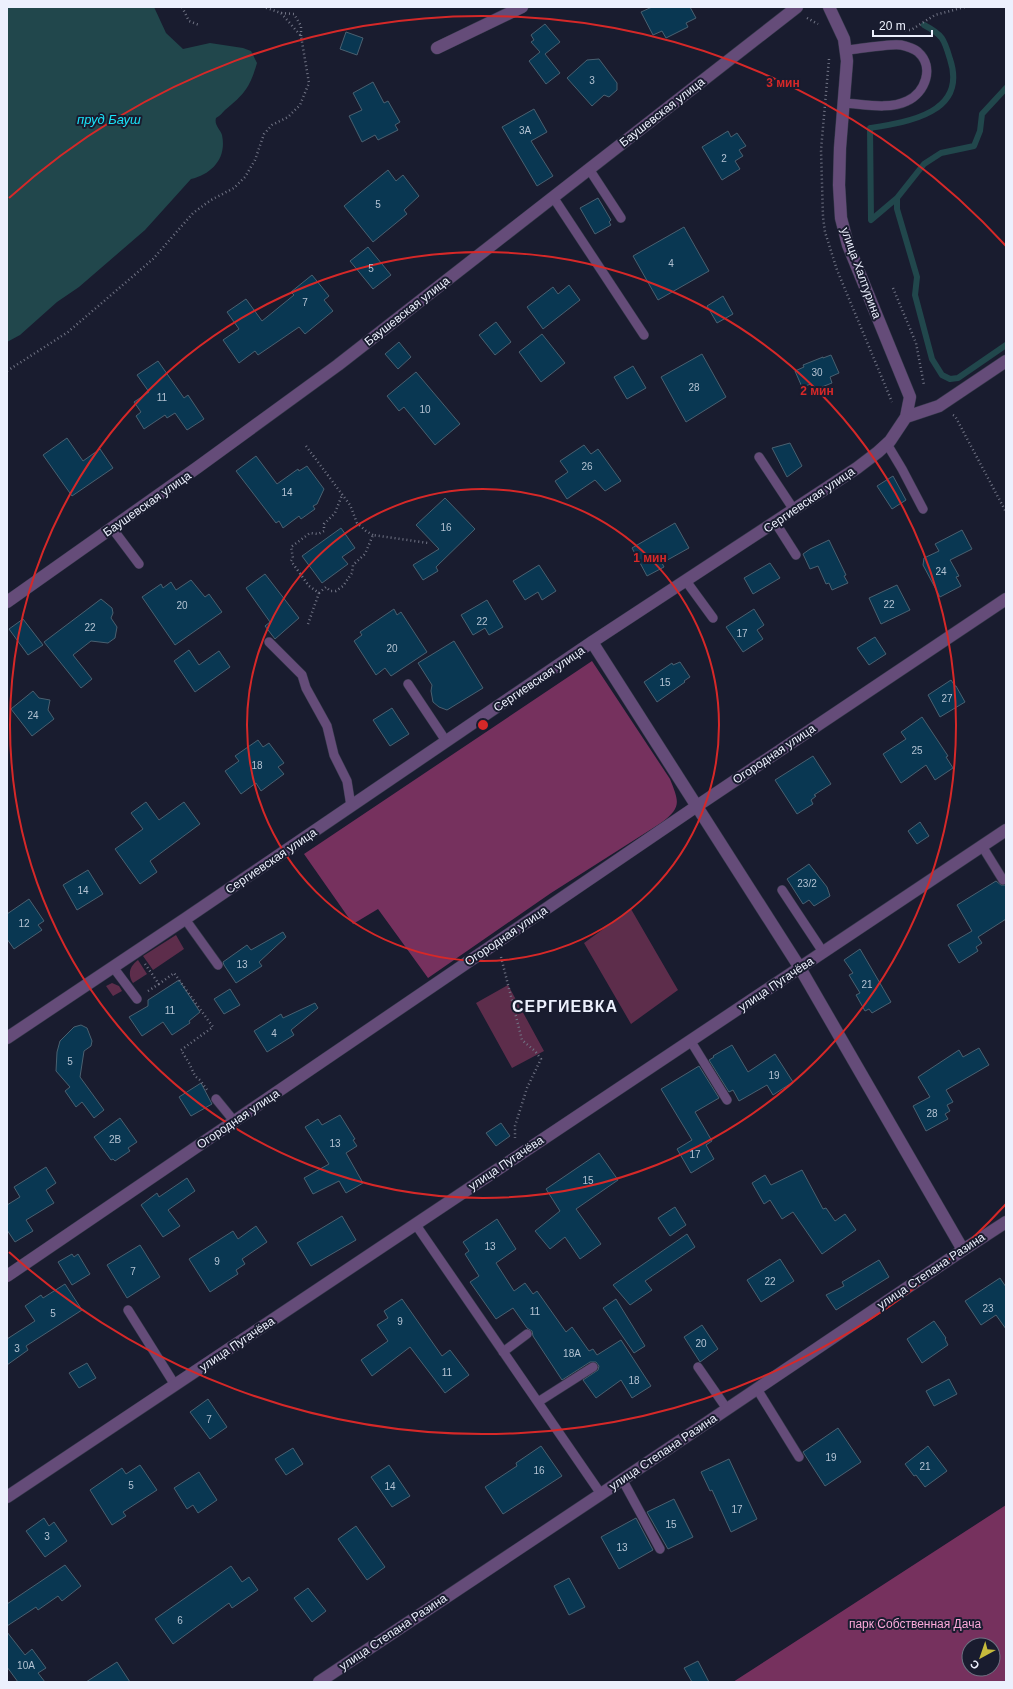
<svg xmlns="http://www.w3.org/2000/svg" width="1013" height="1689" font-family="Helvetica,sans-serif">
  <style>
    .green { fill: #5d2d4b }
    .forest { fill: #76315e; fill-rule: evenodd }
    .water { fill: #21474c }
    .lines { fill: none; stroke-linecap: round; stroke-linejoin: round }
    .stream { stroke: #21474c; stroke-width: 6 }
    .building { fill: #093752; stroke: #4a6070 }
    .lane-casing { stroke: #373a4c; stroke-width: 10 }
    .street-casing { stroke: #373a4c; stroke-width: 13 }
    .path { stroke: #717485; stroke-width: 2.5; stroke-dasharray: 1 3; stroke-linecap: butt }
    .lane { stroke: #654c79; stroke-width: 9 }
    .street { stroke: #654c79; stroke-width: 12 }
    .ring { fill: none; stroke: #d62828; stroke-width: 2 }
    .labels { text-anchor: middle; stroke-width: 4; stroke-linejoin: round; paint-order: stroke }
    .number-label { font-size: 10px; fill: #b3c2d2 }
    .street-label { font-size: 12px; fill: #ecf0fd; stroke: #191c2f }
    .park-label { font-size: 12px; fill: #faa9da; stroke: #191c2f }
    .water-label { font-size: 13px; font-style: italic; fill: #19e4f9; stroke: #191c2f }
    .district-label { font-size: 16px; font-weight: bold; letter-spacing: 1px; fill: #ecf0fd; stroke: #191c2f }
    .centre { fill: #d62828; stroke: #191c2f; stroke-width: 2 }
    .ring-label { font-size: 12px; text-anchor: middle; font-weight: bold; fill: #d62828; stroke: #191c2f; stroke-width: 4; stroke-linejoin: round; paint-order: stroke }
  </style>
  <rect width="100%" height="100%" fill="#191c2f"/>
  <path class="green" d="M631 909 678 990 631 1024 584 943Z
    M176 935 184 949 153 970 143 956Z
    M138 960 147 974 133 983C127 974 130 966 138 960Z
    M112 983 119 986 122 991 113 996 106 986Z
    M508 985 544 1051 512 1068 476 1003Z"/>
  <path class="forest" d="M592 661 670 779C679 802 682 807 661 823L551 893 428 978 378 909 353 924 304 854Z
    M1006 1505V1682H733ZM969 1645H993V1669H969Z"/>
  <path class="water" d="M7 7 63 8 68 7H154L166 33 183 49 210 43 243 48 251 51 257 63C250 87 245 94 225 110 222 113 220 116 216 118 214 125 220 129 222 135 227 158 212 174 191 179L145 230 79 287 57 302 20 335 7 342Z"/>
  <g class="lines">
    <path class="stream" d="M1006 88 982 114 980 131 974 146 941 153 924 164 897 198V209L917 277 915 295 932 359 942 375 950 379 958 378 1006 345
      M897 198 871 220 870 128C908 122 968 113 950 59 944 39 943 35 924 25"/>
  </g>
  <path class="building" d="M652 7H690L696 18 686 23 688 27 666 38 662 31 653 35 641 12Z
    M545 24 560 42 545 54 560 73 546 84 529 61 540 52 531 42 534 40 531 35Z
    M346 32 363 38 357 55 340 49Z
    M599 59 617 83V90L609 97 604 95 592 106 567 78 587 60Z
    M373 82 384 103 388 101 400 122 395 125 398 130 378 140 375 135 362 142 349 116 362 110 353 93Z
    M534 109 547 132 531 141 553 176 537 186 502 127Z
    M728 131 731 137 737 133 746 146 739 150 743 156 735 161 740 169 722 180 702 147Z
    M388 170 396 181 403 175 419 196 404 210 407 214 373 242 344 206Z
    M598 198 611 220 609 222 611 225 595 234 580 208Z
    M684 227 709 271 658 300 633 256Z
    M368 247 391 275 373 289 350 261Z
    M312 275 329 296 324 300 333 311 305 334 299 327 258 355 255 351 239 363 223 340 239 329 227 312 246 299 262 321 294 295 291 292Z
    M569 285 580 300 543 329 527 307 553 287 558 294Z
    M723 296 733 314 717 323 707 306Z
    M496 322 511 342 495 355 479 335Z
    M542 334 565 363 541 382 519 352Z
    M399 342 411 357 398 369 385 354Z
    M702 354 726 397 686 422 661 377Z
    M831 355 839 373 830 377 832 383 814 390 811 384 802 387 795 371 804 367 803 365 823 357V358Z
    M158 361 184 398 188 395 204 419 187 430 175 413 167 418 165 415 144 429 136 416 141 412 134 402 149 392 137 375Z
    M633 366 646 388 627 399 614 377Z
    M416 372 460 424 435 445 404 407 399 411 387 396Z
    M67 438 83 461 100 449 113 468 72 496 43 455Z
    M790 443 802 466 787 477 772 448Z
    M584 445 591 454 598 449 621 481 605 491 595 480 567 499 555 481 568 472 560 461Z
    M256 456 277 484 298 469 299 471 307 466 324 489 317 504 313 506 315 509 301 519 299 516 283 528 279 521 276 523 236 471Z
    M893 476 906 500 892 509 877 486Z
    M445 498 475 529 436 567 438 571 423 580 413 565 439 549 416 525Z
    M675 523 689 548 662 563 664 567 647 576 632 548Z
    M341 528 355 548 342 557 348 564 322 583 302 556Z
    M962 530 972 549 950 560 959 576 956 577 961 586 940 597 923 565 924 558 939 551 935 544Z
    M829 540 846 575 844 576 848 583 832 590 829 583 826 584 818 566 810 569 803 554 810 549Z
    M770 563 780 578 753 594 744 578Z
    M539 565 556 591 542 600 538 592 525 600 513 581Z
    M265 574 299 618 275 639 265 626 270 622 246 588Z
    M191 580 205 597 209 594 222 612 175 645 142 597 161 584 163 588 171 582 176 590Z
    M897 585 910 610 881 624 869 598Z
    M101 599 112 608 113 613 111 618 117 627 115 638 108 643 91 641 73 655 92 679 81 688 44 642Z
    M487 600 503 627 489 635 485 628 473 635 461 615Z
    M394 609 397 615 401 612 427 652 391 676 385 668 376 675 354 641 362 635 360 632Z
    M754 609 764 625 757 630 763 639 743 652 726 627Z
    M23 619 43 645 28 655 9 629Z
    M875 637 886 654 869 665 857 648Z
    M454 641 483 688 447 710 439 707 433 702 431 691 432 685 418 663Z
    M189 650 199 665 219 651 230 667 195 692 174 661Z
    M680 662 690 677 684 681 685 682 657 702 644 682 672 663 673 665Z
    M951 680 955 686H956L965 702 940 717 928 695Z
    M33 691 39 698 50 700 48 710 54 719 32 736 11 709Z
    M392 708 409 734 390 746 373 720Z
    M922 717 948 756 946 757 953 768 935 780 926 765 901 783 883 754 906 739 901 732Z
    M258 740 263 747 269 743 284 763 278 767 284 774 261 791 256 783 241 794 225 771 239 761 235 756Z
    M813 756 831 784 814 795 816 796 811 800 813 804 797 814 775 780Z
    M146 802 159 820 184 802 200 824 150 861 157 872 140 884 115 849 143 829 131 813Z
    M920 822 929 836 917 844 908 831Z
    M809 864 827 887 830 896 814 906 809 900 803 904 787 879Z
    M88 870 103 894 77 910 63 885Z
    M996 881 1001 885H1006V919L978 937 982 943 976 947 978 951 959 963 948 945 972 931 957 905Z
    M29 899 44 921 38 925 42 930 14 949 7 939V914Z
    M283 932 286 937 259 962 262 966 236 983 224 965 223 962 247 945 251 950Z
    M860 949 891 1002 872 1013 869 1009 865 1011 856 995 860 993 849 975 853 973 844 960Z
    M179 980 200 1012 189 1021 190 1023 172 1035 163 1022 142 1036 129 1017 148 1006V1000Z
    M230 989 240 1005 224 1014 214 999Z
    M315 1003 318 1008 291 1030 294 1035 267 1052 254 1031 281 1014 283 1018Z
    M81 1025 87 1028 92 1041 91 1046 84 1051 80 1077 104 1110 94 1118 82 1102 76 1107 65 1091 70 1087 56 1071 57 1052 60 1041 74 1027Z
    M732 1045 748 1072 775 1054 793 1082 773 1095 767 1085 739 1101 733 1090 729 1092 709 1060 714 1057 713 1056Z
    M979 1048 989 1065 946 1090 953 1102 947 1105 950 1111 945 1114 948 1119 926 1131 913 1106 930 1097 918 1077 959 1050 963 1057Z
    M699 1066 719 1098 695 1112 712 1141 706 1145 714 1159 691 1173 677 1149 692 1140 661 1089Z
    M201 1083 212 1104 191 1116 179 1097Z
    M340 1115 355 1139 353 1140 357 1146 346 1153 363 1183 346 1193 339 1181 313 1194 304 1178 329 1164 305 1127 318 1119 322 1125Z
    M120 1118 137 1142 128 1148 130 1151 115 1161 113 1159 111 1160 94 1137Z
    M501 1123 510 1136 496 1146 486 1133Z
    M599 1153 618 1180 576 1209 601 1244 580 1259 565 1237 550 1249 535 1231 560 1211 546 1189Z
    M46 1167 56 1183 46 1190 54 1203 26 1220 33 1231 15 1242 7 1230V1205L20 1197 14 1187Z
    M802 1170 823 1209 826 1208 835 1221 845 1214 856 1230 822 1254 793 1212 782 1219 770 1200 764 1204 752 1183 765 1175 771 1185Z
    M187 1178 195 1191 168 1210 180 1226 163 1237 141 1205 157 1193 159 1197Z
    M675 1207 686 1225 670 1236 658 1218Z
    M342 1216 356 1240 311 1266 297 1243Z
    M497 1219 516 1249 496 1263 514 1291 525 1283 533 1294 537 1291 566 1332 572 1327 589 1351 593 1349 597 1355 621 1340 651 1386 632 1398 621 1380 596 1398 583 1380 598 1370 599 1366 596 1362H590L562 1380 533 1336 532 1331 527 1328 513 1308 496 1319 470 1282 479 1276 465 1254 469 1251 463 1242Z
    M256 1226 267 1242 242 1259 245 1264 236 1270 238 1274 210 1292 189 1259 233 1231 238 1239Z
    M687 1234 695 1247 645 1281 652 1290 630 1305 613 1285Z
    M140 1245 160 1277 127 1298 107 1265Z
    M72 1254 74 1257 78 1254 90 1274 72 1285 58 1262Z
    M780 1259 794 1281 761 1302 747 1280Z
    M879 1260 889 1277 836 1310 826 1295 844 1286 842 1282Z
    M1000 1278 1006 1287V1329L996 1315 981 1325 965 1301Z
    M65 1284 82 1310 26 1346 28 1350 7 1365V1339L35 1321 25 1306 41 1295 43 1298Z
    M402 1299 442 1356 450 1350 469 1375 445 1393 410 1347 372 1376 361 1360 388 1341 377 1325 388 1318 384 1311Z
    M616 1299 645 1346 634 1353 603 1308Z
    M934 1321 946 1338 945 1339 948 1345 922 1363 907 1339Z
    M702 1325 718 1349 700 1362 684 1337Z
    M87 1363 96 1378 79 1388 69 1373Z
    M949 1379 957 1394 934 1406 926 1391Z
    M208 1399 227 1427 210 1439 190 1412Z
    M838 1428 861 1462 825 1486 803 1452Z
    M541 1446 562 1476 503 1514 485 1487 517 1466 516 1463Z
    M928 1446 947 1471 925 1487 916 1475 914 1476 905 1464Z
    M293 1448 303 1464 286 1475 275 1459Z
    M729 1459 757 1519 731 1532 712 1490 710 1491 701 1472Z
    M140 1465 157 1490 123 1512 126 1516 112 1525 90 1490 122 1468 126 1474Z
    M389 1465 410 1496 392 1507 371 1477Z
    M199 1472 217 1500 198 1513 193 1505 187 1509 174 1488Z
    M674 1499 693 1537 668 1549 647 1512Z
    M44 1518 49 1526 54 1522 67 1541 45 1557 26 1531Z
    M636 1518 653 1550 619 1569 601 1537Z
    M356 1526 385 1567 367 1580 338 1539Z
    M65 1565 81 1586 62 1601 58 1596 38 1610 36 1607 7 1626V1604Z
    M231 1566 242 1582 249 1577 258 1590 232 1608 229 1603 173 1644 155 1619Z
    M569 1578 585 1607 569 1615 554 1586Z
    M308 1588 326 1611 312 1622 294 1598Z
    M7 1632 25 1655 32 1649 46 1668 38 1673 45 1682H18L7 1667Z
    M698 1661 709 1682H692L684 1668Z
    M117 1662 130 1682H86Z"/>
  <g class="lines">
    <defs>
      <path id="lane" d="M844 103C863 104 889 110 907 101 925 93 935 67 918 52 915 49 906 46 901 45 892 43 858 49 847 50
        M589 169 621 218
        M553 197 644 335
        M887 444 902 469 923 509
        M759 457 794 510
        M775 522 796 555
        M112 528 139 564
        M686 581 713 618
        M269 642 302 675 306 688 327 726 334 755 347 781 351 806
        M408 684 446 741
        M982 846 1003 880
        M782 890 823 952
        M185 919 218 965
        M113 967 137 999
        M690 1040 727 1100
        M216 1099 234 1121
        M416 1225 601 1494
        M128 1310 175 1385
        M503 1352 527 1334
        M698 1367 727 1409
        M757 1389 799 1457
        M538 1402 593 1367
        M622 1479 660 1549"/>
      <path id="street" d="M829 7 844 39 847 61 840 148 839 185 841 218 848 245 910 397 906 417
        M437 48 522 7
        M7 602 198 467 338 365 797 7
        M592 642 800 968 963 1250
        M7 1038 185 919 592 642 857 468 878 452 890 441 906 417 939 406 1006 361
        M7 1276 697 806 1006 599
        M7 1497C340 1275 672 1052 1006 830
        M319 1682 601 1494 963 1250 1006 1222"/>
    </defs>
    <use href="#lane" class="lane-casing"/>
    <use href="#street" class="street-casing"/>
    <path class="path" d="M182 7 189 21 199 25
      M281 13 294 14 301 26V36
      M807 18 818 24
      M905 30H911L935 15 965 7
      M829 59 821 150 823 217 825 232 837 270 892 402
      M893 288 916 343 924 385
      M7 371 68 332 153 259 193 213 211 200 234 188 245 177 255 160 264 134 272 125 288 117 300 105 309 83 301 36 281 13 264 7
      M953 415 955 416 1006 512
      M306 446 350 505 357 523 366 531 373 535
      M319 593 326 587 330 591H336L343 586 352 573 353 565 365 554 373 535 428 543
      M308 624 319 593 309 586 291 561 293 558 291 547 310 533 318 534 324 531V524L335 513 342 495
      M501 957 522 1040 535 1051 541 1059 527 1088 515 1126V1138
      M145 964 159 984 174 973 213 1027 181 1050 189 1063 195 1076 200 1080 207 1090
      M148 991 159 984"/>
    <use href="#lane" class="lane"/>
    <use href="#street" class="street"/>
  </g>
  <g class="ring">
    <circle cx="483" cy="725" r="236"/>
    <circle cx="483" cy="725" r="473"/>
    <path d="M1006 1204A709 709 0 0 1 9 1252M9 198A709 709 0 0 1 1006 246"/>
  </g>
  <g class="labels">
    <g class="number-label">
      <text x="592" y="84">3</text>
      <text x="525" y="134">3А</text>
      <text x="724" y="162">2</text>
      <text x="378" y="208">5</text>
      <text x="671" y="267">4</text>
      <text x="371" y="272">5</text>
      <text x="305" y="306">7</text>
      <text x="817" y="376">30</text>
      <text x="694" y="391">28</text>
      <text x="162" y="401">11</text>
      <text x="425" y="413">10</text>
      <text x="587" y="470">26</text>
      <text x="287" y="496">14</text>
      <text x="446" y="531">16</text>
      <text x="941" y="575">24</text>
      <text x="889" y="608">22</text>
      <text x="182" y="609">20</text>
      <text x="482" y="625">22</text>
      <text x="90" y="631">22</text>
      <text x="742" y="637">17</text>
      <text x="392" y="652">20</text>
      <text x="665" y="686">15</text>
      <text x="947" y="702">27</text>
      <text x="33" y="719">24</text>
      <text x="917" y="754">25</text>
      <text x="257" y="769">18</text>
      <text x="807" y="887">23/2</text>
      <text x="83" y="894">14</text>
      <text x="24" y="927">12</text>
      <text x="242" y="968">13</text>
      <text x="867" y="988">21</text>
      <text x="170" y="1014">11</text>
      <text x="274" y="1037">4</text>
      <text x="70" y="1065">5</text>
      <text x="774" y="1079">19</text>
      <text x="932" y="1117">28</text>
      <text x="115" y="1143">2В</text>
      <text x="335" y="1147">13</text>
      <text x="695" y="1158">17</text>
      <text x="588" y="1184">15</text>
      <text x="490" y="1250">13</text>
      <text x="217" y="1265">9</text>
      <text x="133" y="1275">7</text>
      <text x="770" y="1285">22</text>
      <text x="988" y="1312">23</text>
      <text x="535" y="1315">11</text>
      <text x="53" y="1317">5</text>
      <text x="400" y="1325">9</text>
      <text x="701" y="1347">20</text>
      <text x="17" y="1352">3</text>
      <text x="572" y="1357">18А</text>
      <text x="447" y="1376">11</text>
      <text x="634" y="1384">18</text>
      <text x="209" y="1423">7</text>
      <text x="831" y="1461">19</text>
      <text x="925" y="1470">21</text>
      <text x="539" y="1474">16</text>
      <text x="131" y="1489">5</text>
      <text x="390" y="1490">14</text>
      <text x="737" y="1513">17</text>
      <text x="671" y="1528">15</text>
      <text x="47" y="1540">3</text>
      <text x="622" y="1551">13</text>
      <text x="180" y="1624">6</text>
      <text x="26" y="1669">10А</text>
    </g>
    <g class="street-label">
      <text transform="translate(662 112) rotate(-38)" y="4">Баушевская улица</text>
      <text transform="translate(861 273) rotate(70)" y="4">улица Халтурина</text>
      <text transform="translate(407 311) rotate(-38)" y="4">Баушевская улица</text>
      <text transform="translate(809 500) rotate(-34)" y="4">Сергиевская улица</text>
      <text transform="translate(147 504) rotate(-35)" y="4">Баушевская улица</text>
      <text transform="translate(539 679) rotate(-34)" y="4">Сергиевская улица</text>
      <text transform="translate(774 754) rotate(-34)" y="4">Огородная улица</text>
      <text transform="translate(271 861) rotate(-34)" y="4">Сергиевская улица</text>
      <text transform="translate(506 936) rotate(-34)" y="4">Огородная улица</text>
      <text transform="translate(776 984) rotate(-34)" y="4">улица Пугачёва</text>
      <text transform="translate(238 1119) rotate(-34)" y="4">Огородная улица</text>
      <text transform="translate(506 1163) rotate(-34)" y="4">улица Пугачёва</text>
      <text transform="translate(931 1271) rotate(-34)" y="4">улица Степана Разина</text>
      <text transform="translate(237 1344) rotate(-34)" y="4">улица Пугачёва</text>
      <text transform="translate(663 1452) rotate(-34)" y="4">улица Степана Разина</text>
      <text transform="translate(393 1632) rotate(-34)" y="4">улица Степана Разина</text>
    </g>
    <g class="park-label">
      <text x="915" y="1628">парк Собственная Дача</text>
    </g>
    <g class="water-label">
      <text x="109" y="124">пруд Бауш</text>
    </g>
    <g class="district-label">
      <text x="565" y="1012">СЕРГИЕВКА</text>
    </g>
  </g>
  <circle cx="483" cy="725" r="6" class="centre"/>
  <g class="ring-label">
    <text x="783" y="87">3 мин</text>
    <text x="817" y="395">2 мин</text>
    <text x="650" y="562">1 мин</text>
  </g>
  <rect width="1013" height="1689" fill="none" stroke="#ecf0fd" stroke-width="16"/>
  <g transform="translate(981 1657) rotate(220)"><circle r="19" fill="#191c2f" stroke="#6d7181"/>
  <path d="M0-3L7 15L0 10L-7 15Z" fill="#c7bb3c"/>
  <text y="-6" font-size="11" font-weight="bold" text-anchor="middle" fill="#ecf0fd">С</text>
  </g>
  <path d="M873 30v6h59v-6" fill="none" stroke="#ecf0fd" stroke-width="2"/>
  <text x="879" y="30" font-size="12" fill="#ecf0fd" stroke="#191c2f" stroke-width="3" paint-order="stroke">20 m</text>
</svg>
